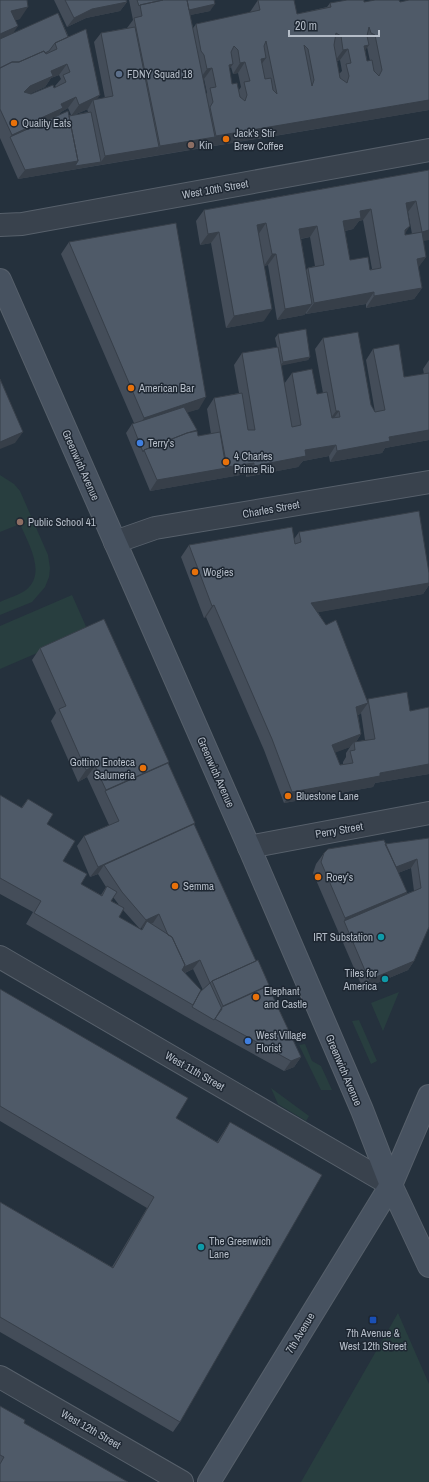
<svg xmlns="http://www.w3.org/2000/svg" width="429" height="1482" font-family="'Archivo Narrow',sans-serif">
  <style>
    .green { fill: #283e3f }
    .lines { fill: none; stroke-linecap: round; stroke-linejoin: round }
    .street-casing { stroke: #57606b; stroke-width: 24 }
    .secondary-casing { stroke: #57606b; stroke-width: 24 }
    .street { stroke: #39424d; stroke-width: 22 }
    .secondary { stroke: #475260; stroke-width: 22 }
    .wall { fill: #444d59; fill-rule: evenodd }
    .shaded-wall { fill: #373f49 }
    .building { fill: #4f5a68; stroke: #373f49; fill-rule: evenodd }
    .service-dot { fill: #5c6f8a; stroke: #1e2732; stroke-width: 1.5 }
    .food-dot { fill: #e8710a; stroke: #1e2732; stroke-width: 1.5 }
    .education-dot { fill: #8d6e63; stroke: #1e2732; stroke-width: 1.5 }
    .shop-dot { fill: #3f7fe0; stroke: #1e2732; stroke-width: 1.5 }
    .culture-dot { fill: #0f9aa8; stroke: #1e2732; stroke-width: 1.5 }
    .transit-dot { fill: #1a4fb4; stroke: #1e2732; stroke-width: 1.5 }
    .labels { text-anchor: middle; stroke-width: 3; stroke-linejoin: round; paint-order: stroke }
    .poi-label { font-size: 11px; fill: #b5bdc8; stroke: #1e2732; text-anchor: start }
    .street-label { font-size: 11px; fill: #b5bdc8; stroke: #1e2732 }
  </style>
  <rect width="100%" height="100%" fill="#25313d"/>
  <path class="green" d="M0 475 14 484 20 491 48 555 50 568 49 577 45 587 32 602 0 615V602C8 598 19 595 26 590 47 573 28 543 20 524L0 532Z
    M72 595 88 631 0 669V626Z
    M399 992 383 1031 371 1003Z
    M359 1020 377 1061 371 1064 352 1021Z
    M305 1044 312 1061 321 1066 332 1090H321L299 1045Z
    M271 1088 309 1116 306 1121 278 1104Z
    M398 1313 429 1384V1482H301Z"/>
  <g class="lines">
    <defs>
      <path id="street" d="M0 225 22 224 429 150
        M115 542 155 528 429 482
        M249 847 429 813
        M0 957 391 1185
        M0 1377 182 1482"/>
      <path id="secondary" d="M0 280 249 847 362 1110 391 1185 429 1266
        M209 1482 391 1185 429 1096"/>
    </defs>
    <use href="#street" class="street-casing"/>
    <use href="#secondary" class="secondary-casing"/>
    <use href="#street" class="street"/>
    <use href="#secondary" class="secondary"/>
  </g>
  <path class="wall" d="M0 0 20 19 15 20 13 34 58 13 97 100 105 98 94 42 101 33 127 28 133 20 129 0H214L210 11 190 15 193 28 196 24 251 12H250L258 0 297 14 327 7 330 3 364 2 429 110 18 179 0 138ZM367 47 370 61H367L365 50ZM340 60 342 71 339 74 337 61ZM231 67 233 74 238 73 241 87 239 90 232 84 229 69ZM59 75 61 79 55 86 56 87 31 94H29L45 87 51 78ZM203 79H204L207 93 206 94ZM68 108 71 115 58 116 61 112ZM87 109 88 112 74 115 88 109Z
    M54 0H126L127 2 120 11 86 18 67 27Z
    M429 170 423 241 426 257 418 267 422 288 414 299 366 308V304L306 314V313L304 315 277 320 268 265 264 266V321L226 328 211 243 200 245 196 221 204 210ZM408 212 412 234 405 235 407 213ZM363 220 372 269 370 270 350 260 345 231 353 229 359 221ZM310 237 315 266 308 268 306 270 301 239Z
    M69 242 199 409 187 412 198 436 211 434 207 409 214 398 239 393 234 365 242 353 277 347 275 338 278 334 310 357 308 360 281 365 284 384 292 373 317 394 323 393 315 349 323 338 371 405 375 412 366 360 373 349 404 377 424 374 423 369 429 360V440L385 448 382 453 330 462 329 456 303 461 298 467 246 477V474L150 491 126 433 132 424 134 423 61 254Z
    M299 532 429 573V585L423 594 318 612 367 701 368 699 410 711 429 707V774L375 783 373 787 284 803 264 750 206 617 204 618 181 557 189 545 294 539ZM361 713 365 740 356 742 361 734 358 715 360 714ZM350 747 346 753V757L343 762V764L340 765 335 752Z
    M40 648 168 763 194 824 256 961 269 985 268 986 301 1057 294 1067 284 1071 208 1029 185 1016 26 924 33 912 0 894V795L21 808 28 799 47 824 63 861 81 884 101 895 106 887 98 874 90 877 77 846 84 836 109 825 87 777 78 782 51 721 56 713 32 660ZM113 897 119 905 111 901ZM123 910 140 929 143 927 141 930 119 917ZM193 969 203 990 200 992 185 973Z
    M429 838 414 961 408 970 363 989 313 873 316 864 324 853 385 844ZM411 868 414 891 405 894 407 892 398 873Z
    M0 989 176 1118 217 1142 230 1122 180 1422 173 1432 0 1332V1202L112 1267 147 1208 0 1121Z
    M0 1406 24 1423 0 1482Z"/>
  <path class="shaded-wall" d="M127 2 120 11 86 18 67 27 74 18 92 9Z
    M215 4 210 11 181 17 186 10Z
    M28 7 20 19 3 23 11 11Z
    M18 26 10 38 0 42V34Z
    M369 45 361 56 364 46Z
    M348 49 340 60 335 61 343 50Z
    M266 58 258 69 261 59Z
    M245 62 238 73 233 74 240 63Z
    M67 64 59 75 51 78 45 87 22 97 24 92 30 86 51 71Z
    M233 64 225 75 229 65Z
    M212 68 204 79 199 80 207 69Z
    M100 95 94 104 93 100 88 109 71 116 79 105Z
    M76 97 68 108 61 112 55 120 10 137 12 135 41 118 61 104Z
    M429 100V110L153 156 160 146 215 137 216 136Z
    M159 147 153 156 18 179 25 170 78 161 101 162 105 156Z
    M416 201 408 212 398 214 406 203Z
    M371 209 363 220 359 221 353 229 335 233 343 221 360 211Z
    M266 223 258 235 257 225Z
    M317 226 310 237 291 240 299 229Z
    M410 226 402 238 405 230Z
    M429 230V240L414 243 422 232Z
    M219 232 211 243 200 245 208 234Z
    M272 254H276L268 265 264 266Z
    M426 257 418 268 417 259Z
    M422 288 414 299 366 308 374 296Z
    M374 292 366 304 306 314 314 303Z
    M312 304 304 315 277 320 285 309Z
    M272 309 264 321 226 328 234 316Z
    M310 357 308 360 280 366 283 362Z
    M206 397 199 409 136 429 144 418Z
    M336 411H339L331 422H328Z
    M429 430V440L385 448 382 453 330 462 337 451 389 437Z
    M23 432 15 443 0 449V442Z
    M336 445 329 456 303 461 298 467 246 477 254 466 305 450Z
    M254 463 246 474 150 491 157 480Z
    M429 583V585L423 594 303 615 311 603Z
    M214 605 206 617 204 618 212 606Z
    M368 703 360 714 348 718 356 707Z
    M361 734 354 745V742L350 747 324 757 332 745Z
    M169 762 161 774 105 791 106 790Z
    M429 764V774L375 783 373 787 284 803 292 792 380 773Z
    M95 766 87 777 78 782 86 770Z
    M195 823 187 833 104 865 98 874 90 877 98 867Z
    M417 859 411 868 387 877 393 868Z
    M407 892 399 904 344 921 345 918Z
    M159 914 153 923 144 927 147 921 143 927 140 929 146 920Z
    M200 960 193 969 177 976 183 967Z
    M414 961 408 970 363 989 369 980Z
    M301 1057 294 1067 284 1071 291 1061Z"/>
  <path class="building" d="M0 0H27L28 7 11 11 18 26 0 34Z
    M65 0H126L127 2 92 9 74 18Z
    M137 0H163L140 5 139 6Z
    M163 0H187L215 137 160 146 134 18 142 16 140 5Z
    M187 0H214L215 4 189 10Z
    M258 0H294L297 14 331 7 330 3 347 0H364V2L375 0H399L400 2 409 0H429V100L216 136 210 107 213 102 210 88 216 87 212 68 207 69 204 55 201 51 196 24 260 10ZM369 27 371 33 375 35 382 70 379 76 374 71 372 60 367 61 364 46 369 45 367 36ZM336 33 341 36 343 50 348 49 351 63 346 64 349 76 347 83 340 78 334 45ZM266 41 277 94 273 90 271 78 265 79 261 59 266 58 264 46ZM304 45 308 49 314 80 312 86ZM234 46 238 50 240 63 245 62 250 81 244 82 247 95 245 101 240 97 237 83 232 84 229 65 233 64 231 52Z
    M58 13 68 37 55 43 49 51 45 53 44 51 19 62H12L0 68V39Z
    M135 27 159 147 105 156 93 100 113 96 101 33Z
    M86 29 100 95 79 105 76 97 61 104 63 108 41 118 38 123 12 135 0 109V68L12 62H19L44 51 46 54 57 49 55 43ZM67 64 70 72 63 75 66 82 54 88 53 85 31 94 24 92 30 86 53 76 51 71Z
    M68 111 78 161 25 170 10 137Z
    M91 112 101 162 75 166 78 161 69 116Z
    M429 170V230L422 232 416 201 406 203 410 226 405 230V235L422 232 426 257 417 259 422 288 374 296V292L314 303 308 268 324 265 317 226 299 229 312 304 285 309 276 254H272L266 223 257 225 272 309 234 316 219 232 208 234 204 210ZM371 209 381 268 370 270 368 257 350 260 343 221 361 218 360 211Z
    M176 223 206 397 144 418 69 242Z
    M306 329 310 357 283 362 278 334Z
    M358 332 371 405 375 412 385 410 373 349 399 344 404 377 429 373V430L389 437 390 441 337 451 336 445 305 450 306 456 254 466V463L227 467 214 398 242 393 248 430H255L242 353 278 347 292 427 301 425 292 373 312 369 317 394 327 392 332 418 340 417 339 411H336L323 338Z
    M0 379 23 432 0 442Z
    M184 407 197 430 187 433 144 450 143 452 132 424Z
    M197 431 198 436 220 432 226 468 157 480 144 450 187 433Z
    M419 511 429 573V583L311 603 326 625 336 620 368 703 356 707 361 734 332 745 340 765 353 763 350 751 355 750 354 742 375 739 368 699 407 692 410 711 429 707V764L380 773V776L292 792 272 739 214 605 212 606 189 545 292 527 295 544 301 542 299 532Z
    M104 619 169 762 106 790 95 766 86 770 59 709 66 706 40 648Z
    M168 763 195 823 98 867 84 836 119 821 105 791Z
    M0 795 22 808 28 799 53 814 47 824 75 841 63 861 87 874 81 884 102 896 107 886 117 892 111 901 124 908 119 917 142 930 147 921 172 937 185 965 182 970 201 990 193 1005 34 913 41 901 0 878Z
    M194 824 256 961 212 981 210 983 200 960 184 967 185 965 172 937 168 935 159 914 146 920 122 892 104 865Z
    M429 838V927L414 961 369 980 344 921 421 888 417 859 396 867 385 844Z
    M384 840 407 892 345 918 321 862 324 853 328 849Z
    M258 960 269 985 223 1006 212 981Z
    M210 983 222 1009 214 1020 192 1007 200 992Z
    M268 986 301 1057 291 1061 215 1019 222 1007Z
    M0 989 188 1098 176 1118 218 1143 230 1122 322 1175 180 1422 0 1317V1202L113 1268 154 1197 0 1106Z
    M0 1406 25 1420 24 1423 128 1482H0V1464L4 1457 0 1455Z"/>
  <circle class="service-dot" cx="119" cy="74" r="4"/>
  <g class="food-dot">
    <circle cx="14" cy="123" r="4"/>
    <circle cx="226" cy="139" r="4"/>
    <circle cx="131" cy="388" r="4"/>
    <circle cx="226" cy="462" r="4"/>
    <circle cx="195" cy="572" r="4"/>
    <circle cx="143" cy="768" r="4"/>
    <circle cx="288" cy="796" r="4"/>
    <circle cx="318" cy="877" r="4"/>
    <circle cx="175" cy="886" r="4"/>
    <circle cx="256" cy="997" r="4"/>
  </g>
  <g class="education-dot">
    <circle cx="191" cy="145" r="4"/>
    <circle cx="20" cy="522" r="4"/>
  </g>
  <g class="shop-dot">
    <circle cx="140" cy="443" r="4"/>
    <circle cx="248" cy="1041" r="4"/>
  </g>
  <g class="culture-dot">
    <circle cx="381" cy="937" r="4"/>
    <circle cx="385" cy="979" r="4"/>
    <circle cx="201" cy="1247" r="4"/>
  </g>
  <rect class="transit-dot" x="369" y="1316" width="8" height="8" rx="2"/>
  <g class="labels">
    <g class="poi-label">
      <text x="127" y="78">FDNY Squad 18</text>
      <text x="22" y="127">Quality Eats</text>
      <text x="234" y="137">Jack's Stir<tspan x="234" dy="13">Brew Coffee</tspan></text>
      <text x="199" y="149">Kin</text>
      <text x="139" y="392">American Bar</text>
      <text x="148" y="447">Terry's</text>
      <text x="234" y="460">4 Charles<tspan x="234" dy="13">Prime Rib</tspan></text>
      <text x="28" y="526">Public School 41</text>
      <text x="203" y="576">Wogies</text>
      <text x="135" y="766" text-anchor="end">Gottino Enoteca<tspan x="135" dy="13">Salumeria</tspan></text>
      <text x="296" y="800">Bluestone Lane</text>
      <text x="326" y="881">Roey's</text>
      <text x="183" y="890">Semma</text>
      <text x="373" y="941" text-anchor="end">IRT Substation</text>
      <text x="377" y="977" text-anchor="end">Tiles for<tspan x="377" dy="13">America</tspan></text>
      <text x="264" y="995">Elephant<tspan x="264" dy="13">and Castle</tspan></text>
      <text x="256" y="1039">West Village<tspan x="256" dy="13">Florist</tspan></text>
      <text x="209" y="1245">The Greenwich<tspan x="209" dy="13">Lane</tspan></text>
      <text x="373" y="1337" text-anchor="middle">7th Avenue &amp;<tspan x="373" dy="13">West 12th Street</tspan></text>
    </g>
    <g class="street-label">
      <text transform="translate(215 189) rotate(-10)" y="4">West 10th Street</text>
      <text transform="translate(81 465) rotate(66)" y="4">Greenwich Avenue</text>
      <text transform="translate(271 509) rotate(-10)" y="4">Charles Street</text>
      <text transform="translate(216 772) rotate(66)" y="4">Greenwich Avenue</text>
      <text transform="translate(339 830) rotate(-10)" y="4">Perry Street</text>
      <text transform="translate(344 1070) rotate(67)" y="4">Greenwich Avenue</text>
      <text transform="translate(195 1071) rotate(30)" y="4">West 11th Street</text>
      <text transform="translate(300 1333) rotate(-59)" y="4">7th Avenue</text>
      <text transform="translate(91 1429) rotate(30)" y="4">West 12th Street</text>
    </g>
  </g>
  <path d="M289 30v6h90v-6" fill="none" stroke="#b5bdc8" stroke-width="2"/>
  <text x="295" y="30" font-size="12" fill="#b5bdc8" stroke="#1e2732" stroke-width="3" paint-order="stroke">20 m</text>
</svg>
